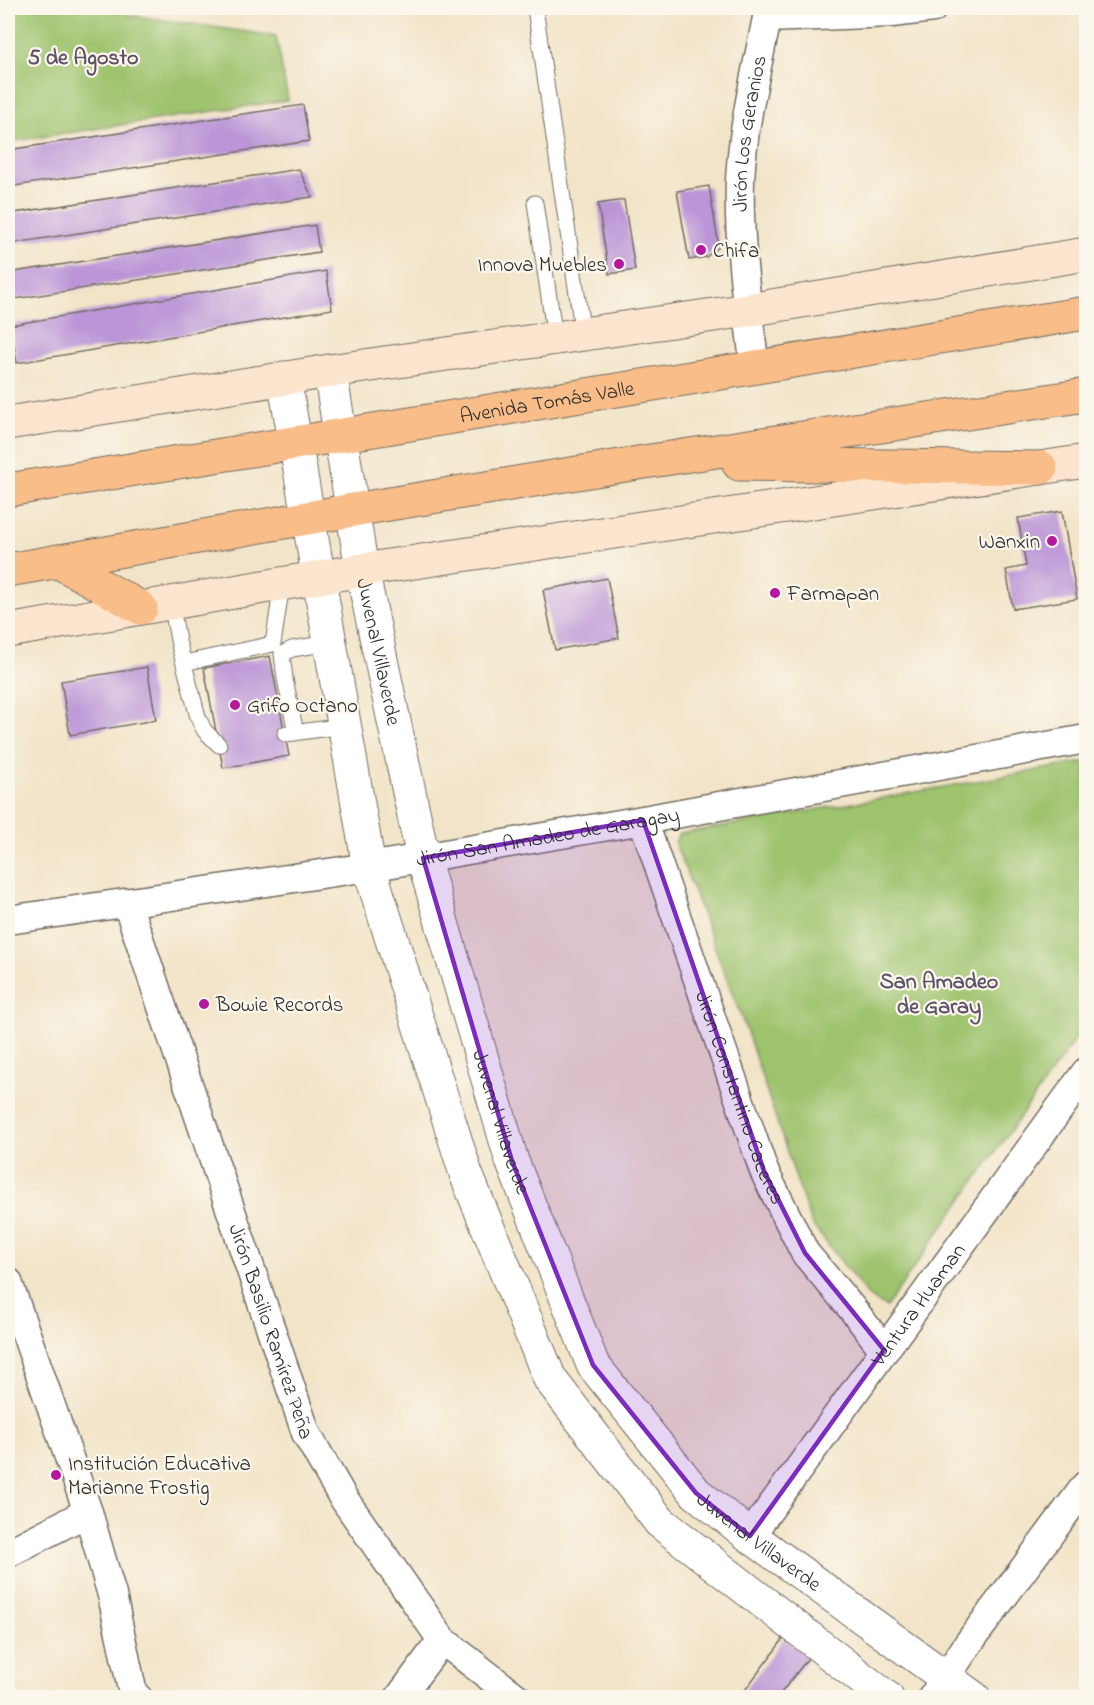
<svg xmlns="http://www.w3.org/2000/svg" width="1094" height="1705" font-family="'Indie Flower',sans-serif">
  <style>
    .green { fill: #9ec36d; stroke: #64774c; stroke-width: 1.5 }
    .building { fill: #bb95d7 }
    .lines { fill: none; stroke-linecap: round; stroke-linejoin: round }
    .service-casing { stroke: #716c62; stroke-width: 17 }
    .minor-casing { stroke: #716c62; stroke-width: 31 }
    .tertiary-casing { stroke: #716c62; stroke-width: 35 }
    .secondary-casing { stroke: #716c62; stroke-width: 35 }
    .primary-casing { stroke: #716c62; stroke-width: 35 }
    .service { stroke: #fff; stroke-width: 15 }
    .minor { stroke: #fff; stroke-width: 28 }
    .tertiary { stroke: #fff; stroke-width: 33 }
    .secondary { stroke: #fce5cf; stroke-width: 33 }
    .primary { stroke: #f8bd88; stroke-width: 33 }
    .marked { fill: #7b2cbf; fill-opacity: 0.2; stroke: #7b2cbf; stroke-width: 4.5; stroke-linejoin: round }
    .poi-dot { fill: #b5179e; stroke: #fbf7ec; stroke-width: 2 }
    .labels { text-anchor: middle; stroke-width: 4.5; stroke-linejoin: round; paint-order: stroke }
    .street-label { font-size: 21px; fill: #2b2b2b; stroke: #fbf7ec }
    .poi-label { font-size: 21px; fill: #2b2b2b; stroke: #fbf7ec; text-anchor: start }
    .neighbourhood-label { font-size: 22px; font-weight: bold; fill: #5d5067; stroke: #fbf7ec }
  </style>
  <rect width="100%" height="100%" fill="#fbf7ec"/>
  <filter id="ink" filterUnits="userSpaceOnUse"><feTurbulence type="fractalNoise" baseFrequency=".0167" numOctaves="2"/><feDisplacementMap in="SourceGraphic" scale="12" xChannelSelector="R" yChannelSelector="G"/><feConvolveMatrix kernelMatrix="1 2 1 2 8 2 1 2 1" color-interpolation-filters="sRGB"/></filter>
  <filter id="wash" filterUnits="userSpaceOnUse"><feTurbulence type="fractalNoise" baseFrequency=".008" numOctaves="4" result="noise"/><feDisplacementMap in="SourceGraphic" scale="24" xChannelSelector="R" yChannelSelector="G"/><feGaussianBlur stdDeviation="1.35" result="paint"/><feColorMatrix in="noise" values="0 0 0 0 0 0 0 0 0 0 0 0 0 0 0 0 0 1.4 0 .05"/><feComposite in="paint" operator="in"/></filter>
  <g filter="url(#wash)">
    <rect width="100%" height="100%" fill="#f2e4c8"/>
    <path class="green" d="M8 8H126L128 15 276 36 288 100 8 142Z
      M1084 762 1086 763V1020L1085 1025 886 1307 870 1298 811 1223 747 1032 675 842 679 834Z"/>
    <g id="blocks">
      <path class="building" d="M303 105 309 141 8 187V150Z
        M299 169 312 197 8 244V214Z
        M709 186 719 247 706 257 689 260 677 191Z
        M624 200 635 270 609 274 598 204Z
        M315 225 319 252 8 300V273Z
        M326 271 332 309 17 363 10 325Z
        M1062 511 1077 599 1013 609 1006 570 1026 566 1018 518Z
        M607 578 619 638 555 650 543 590Z
        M270 656 289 756 223 768 204 668Z
        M147 667 156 720 70 735 61 681Z
        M784 1638 809 1657 777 1698H739Z"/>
    </g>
  </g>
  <g filter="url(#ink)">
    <use href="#blocks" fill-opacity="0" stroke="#716c62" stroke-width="1.5"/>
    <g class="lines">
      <defs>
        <path id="service" d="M535 8 583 335
          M535 203 555 338
          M171 603 179 645 198 717 204 730 219 745
          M184 663 273 644 282 584
          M296 733 285 679 282 654 292 649 329 643
          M285 734 344 726"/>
        <g id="minor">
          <path d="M767 18 892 13 933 8"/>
          <path id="s1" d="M755 368C747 307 738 241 740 180 743 121 758 65 769 8"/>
          <path id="s2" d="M643 820 764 1171 805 1253 854 1311 884 1350"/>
          <path id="s3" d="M127 903 306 1433 342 1496 442 1640 517 1698"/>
          <path id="s4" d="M8 920 369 867 643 820 1086 739"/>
          <path d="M8 1282 88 1512 112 1595 133 1694 138 1698"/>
          <path id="s5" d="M750 1536 1086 1072"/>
          <path d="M8 1553 88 1512"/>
          <path d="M399 1698 442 1640"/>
          <path d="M932 1698 968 1644 1086 1485"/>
        </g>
        <g id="tertiary">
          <path id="s6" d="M330 371 362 570 423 858 512 1161 593 1365 696 1493 750 1536 974 1698"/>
          <path d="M284 378 369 867 466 1174 550 1379 660 1522 887 1698"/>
        </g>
        <path id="secondary" d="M8 423 330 371 748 310 1086 254
          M8 631 362 570 1086 461"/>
        <g id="primary">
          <path d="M739 464 1041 468"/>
          <path id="s7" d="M8 490 1086 313"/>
          <path d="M57 561 141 608"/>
          <path d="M8 570 353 510 644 462 1086 395"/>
        </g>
      </defs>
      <use href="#service" class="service-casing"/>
      <use href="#minor" class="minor-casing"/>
      <use href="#tertiary" class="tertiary-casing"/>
      <use href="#secondary" class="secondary-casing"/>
      <use href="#primary" class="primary-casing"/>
      <use href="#service" class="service"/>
      <use href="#minor" class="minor"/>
      <use href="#tertiary" class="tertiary"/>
      <use href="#secondary" class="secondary"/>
      <use href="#primary" class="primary"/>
    </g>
  </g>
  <path class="marked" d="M643 820 764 1171 805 1253 884 1350 750 1536 696 1493 593 1365 512 1161 423 858Z"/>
  <g class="poi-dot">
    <circle cx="701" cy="250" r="6"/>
    <circle cx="619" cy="264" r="6"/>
    <circle cx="1052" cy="541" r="6"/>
    <circle cx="775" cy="593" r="6"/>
    <circle cx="235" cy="705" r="6"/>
    <circle cx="204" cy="1004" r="6"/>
    <circle cx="56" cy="1475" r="6"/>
  </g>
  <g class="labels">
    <g class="street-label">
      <text dy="7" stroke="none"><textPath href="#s1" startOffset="236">Jirón Los Geranios</textPath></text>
      <text dy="7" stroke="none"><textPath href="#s7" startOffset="546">Avenida Tomás Valle</textPath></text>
      <text dy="7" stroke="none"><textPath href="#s6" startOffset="285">Juvenal Villaverde</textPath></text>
      <text dy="7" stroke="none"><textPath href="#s4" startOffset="546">Jirón San Amadeo de Garagay</textPath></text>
      <text dy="7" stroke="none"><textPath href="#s2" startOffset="294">Jirón Constantino Caceres</textPath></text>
      <text dy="7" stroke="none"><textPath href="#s6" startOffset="771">Juvenal Villaverde</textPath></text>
      <text dy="7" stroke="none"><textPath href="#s5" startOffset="286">Ventura Huaman</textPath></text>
      <text dy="7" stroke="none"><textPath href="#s3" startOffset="452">Jirón Basilio Ramírez Peña</textPath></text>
      <text dy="7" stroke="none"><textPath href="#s6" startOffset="1275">Juvenal Villaverde</textPath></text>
    </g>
    <g class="poi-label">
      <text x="713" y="257">Chifa</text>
      <text x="607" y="271" text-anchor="end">Innova Muebles</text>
      <text x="1040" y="548" text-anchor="end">Wanxin</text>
      <text x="787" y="600">Farmapan</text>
      <text x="247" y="712">Grifo Octano</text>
      <text x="216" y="1011">Bowie Records</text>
      <text x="68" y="1470">Institución Educativa<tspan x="68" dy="24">Marianne Frostig</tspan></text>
    </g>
    <g class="neighbourhood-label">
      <text x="83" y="64">5 de Agosto</text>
      <text x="939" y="988">San Amadeo<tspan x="939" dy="25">de Garay</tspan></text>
    </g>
  </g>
  <rect width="1094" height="1705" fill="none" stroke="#fbf7ec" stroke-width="30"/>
</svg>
